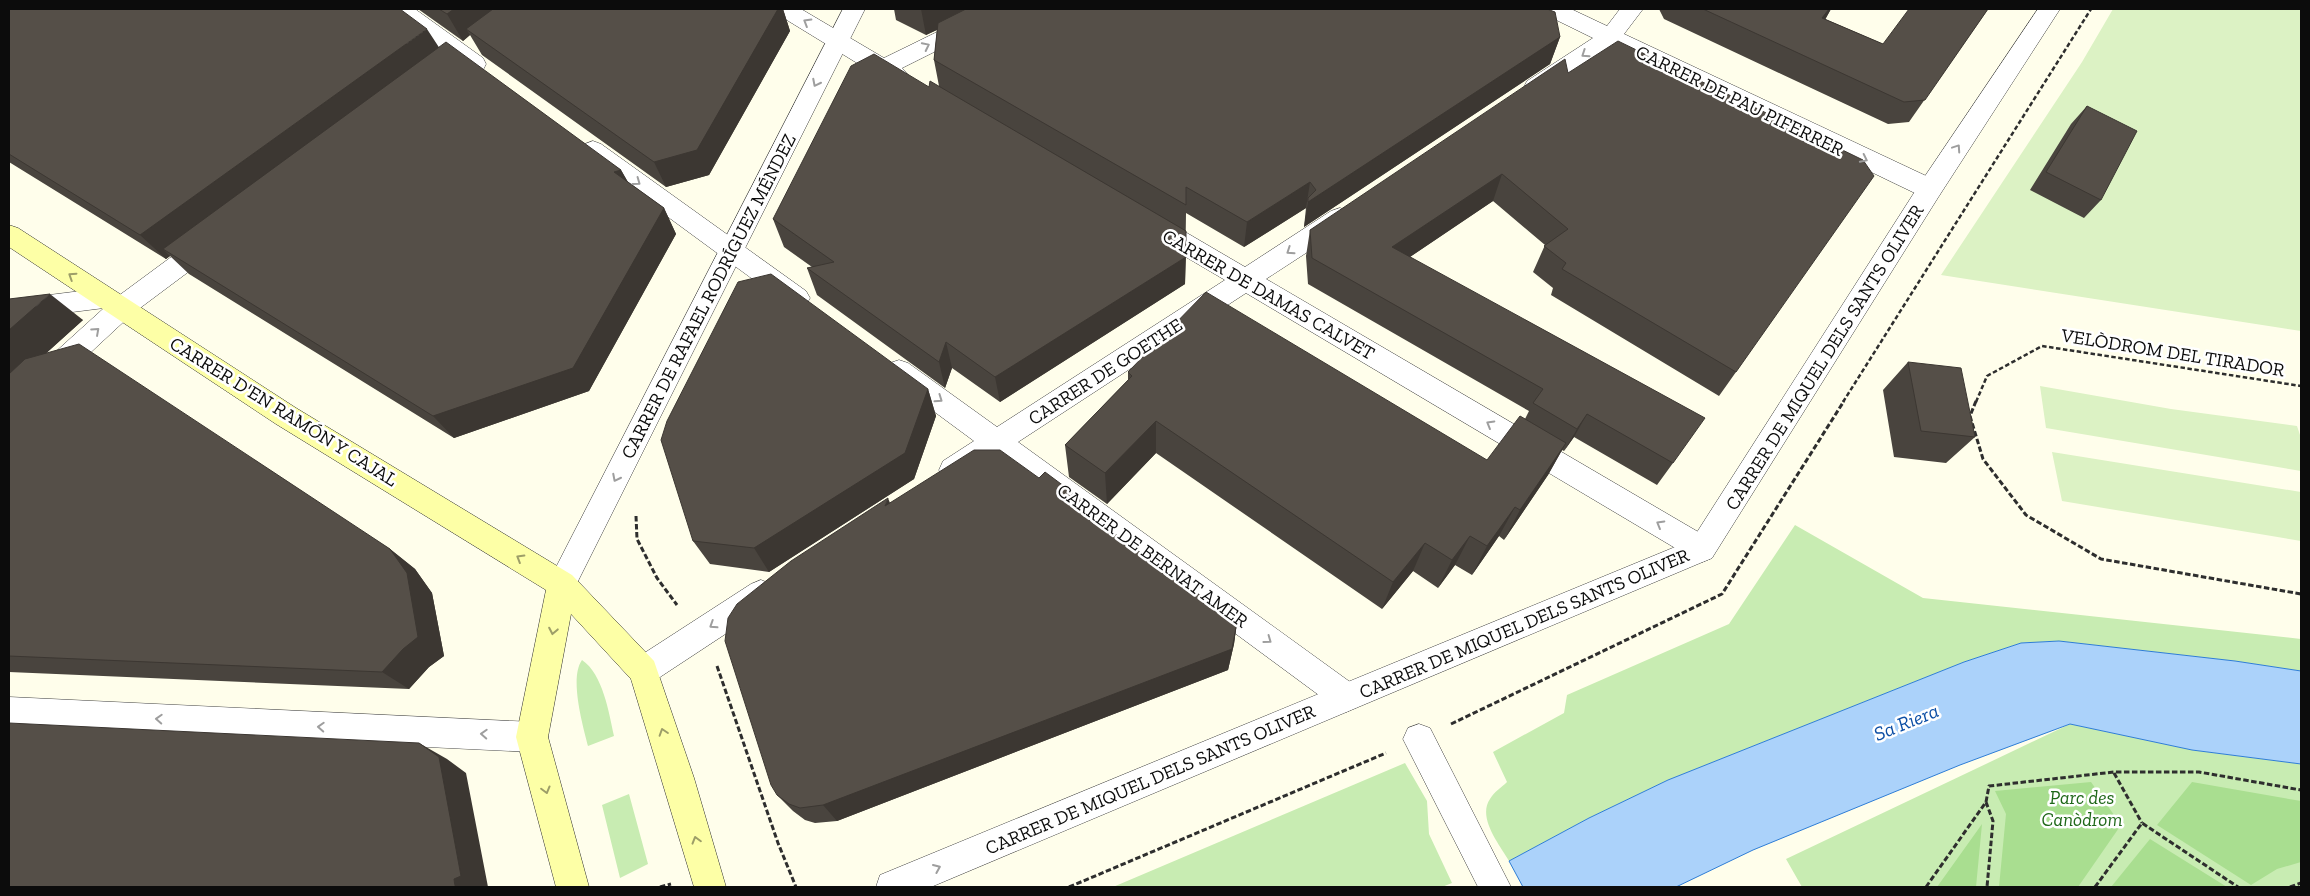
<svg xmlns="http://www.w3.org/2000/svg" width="2310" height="896" font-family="'Zilla Slab',serif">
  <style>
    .green { fill: #c8ecb2 }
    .forest { fill: #a9de90 }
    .pitch { fill: #dcf2c4 }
    .water { fill: #abd2fa; stroke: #2e7dd6 }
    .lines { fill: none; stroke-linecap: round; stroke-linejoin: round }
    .pedestrian-casing { stroke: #3f3f3f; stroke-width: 1 }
    .minor-casing { stroke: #3f3f3f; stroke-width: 1 }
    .tertiary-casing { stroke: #3f3f3f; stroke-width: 1 }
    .secondary-casing { stroke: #2e2e2e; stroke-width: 1 }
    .path-far1 { stroke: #2e2e2e; stroke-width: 2.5; stroke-dasharray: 4.5 2.5; stroke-linecap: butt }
    .path { stroke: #2e2e2e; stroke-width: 3; stroke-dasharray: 5.5 2.5; stroke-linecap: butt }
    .pedestrian { fill: #fff; fill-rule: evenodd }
    .minor { fill: #fff; fill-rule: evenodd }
    .tertiary { fill: #fff; fill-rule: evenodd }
    .secondary { fill: #fdffa6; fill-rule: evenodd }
    .wall { fill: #49443e }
    .shaded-wall { fill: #3c3732 }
    .building { fill: #554f48; stroke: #3c3732 }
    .oneway { stroke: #9e9e9e }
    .oneway2 { stroke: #9d9e68 }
    .labels { text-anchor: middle; stroke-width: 5; stroke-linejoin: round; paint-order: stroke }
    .street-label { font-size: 19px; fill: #0c0c0c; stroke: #fff }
    .park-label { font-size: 19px; font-style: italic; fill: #1e6718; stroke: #fff }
    .water-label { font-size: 20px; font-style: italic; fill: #0d4fa5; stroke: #fff }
  </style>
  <rect width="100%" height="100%" fill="#fffeeb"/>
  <path class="green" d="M1795 525 1923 598 2301 639V671L2235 661 2059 641 2021 643 1964 662 1668 780 1589 818 1509 861C1500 845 1477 818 1490 799 1494 792 1502 787 1507 782L1493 752 1564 713 1567 695 1729 624Z
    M582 660C603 674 609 713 614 736L588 746C583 726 569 678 582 660Z
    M2070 724 2192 750 2301 764V887H1802L1786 859Z
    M1405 763 1427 801 1429 834 1452 883 1442 887H1113Z
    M629 794 648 864 620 878 602 805Z"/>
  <path class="forest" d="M2091 782 2121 825 2078 887H1999L2006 814 1995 791Z
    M2192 782 2301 801V862L2277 869 2251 885 2157 825Z
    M1982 824 1976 887H1937Z
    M2150 839 2227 887H2111Z"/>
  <path class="pitch" d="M2113 9H2301V331L1941 275 2082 62Z
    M2040 386 2171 409 2297 426 2301 438V471L2046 428Z
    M2052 452 2301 492V541L2062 501Z"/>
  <path class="water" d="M2059 641 2235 661 2301 671V764L2192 750 2070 724 1960 765 1753 850 1676 887H1523L1509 861 1589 818 1668 780 1964 662 2021 643Z"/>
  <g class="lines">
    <defs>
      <path id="pedestrian" d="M1419 724 1430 728 1511 887H1478L1403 739 1408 728Z"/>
      <path id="minor" d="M389 9H415L483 58 486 64 483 70 475 72 467 70 392 14Z
        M774 9H801L884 58 984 9H1013L1010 14 902 68 910 77 907 83 899 85 875 74 777 14Z
        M1541 9H1571L1607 26 1620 9H1643L1624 34 1939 182 1942 189 1939 196 1930 198 1921 196 1612 47 1543 93 1535 95 1527 93 1524 87 1527 81 1593 38 1544 14Z
        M593 141 601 144 806 291 810 298 806 305 797 308 788 305 585 156 581 150 585 144Z
        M1340 208 1349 211 1352 218 1349 225 1266 279 1712 540 1716 549 1712 558 1702 562 1692 558 1246 293 1018 442 1357 687 1361 697 1357 707 1346 712 1335 707 996 457C980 467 962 486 943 479L939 470 943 461 974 441 890 379 886 371 890 363 899 360 908 363 997 427 1225 280 1145 233 1142 226 1145 219 1154 216 1163 219 1245 267 1331 211Z
        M210 232 219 235 222 242 219 249 132 314 19 419 9 422V394L104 308 9 320V300L105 288 114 291 117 297 201 235Z
        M761 580 771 584 776 594 771 604 654 681 643 685 632 681 628 671 632 661 751 584Z
        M9 697 532 722 543 726 548 737 543 748 532 752 9 727Z"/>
      <path id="tertiary" d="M843 9H865L572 593 562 597 552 593 547 584 552 575Z
        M2038 9H2060L1939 196 1712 558 931 887H876L880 875 1692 540 1921 182Z"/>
      <path id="secondary" d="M9 225 18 228 296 408 572 575 654 661 694 778 726 887H694L631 679 571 614 548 737 589 887H556L516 737 546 590 276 424 9 247Z"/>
    </defs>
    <use href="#pedestrian" class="pedestrian-casing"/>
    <use href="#minor" class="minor-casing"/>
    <use href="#tertiary" class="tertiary-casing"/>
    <use href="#secondary" class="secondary-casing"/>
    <path class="path-far1" d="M1843 402 2091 9
      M1976 402 1987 376 2042 346 2301 386"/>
    <path class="path" d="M1976 401 1970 416 1983 459 2026 515 2101 559 2301 594
      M636 516 637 539 657 578 677 605
      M717 666 778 843 796 887
      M1451 724 1722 594 1844 401
      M2114 773 2142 823
      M1986 802 1989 786 2114 772H2199L2301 790
      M660 887 671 884
      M1069 887 1386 753
      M1926 887 1986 802 1993 821 1987 887
      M2095 887 2142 823 2238 887
      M2290 887 2301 883"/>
    <use href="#pedestrian" class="pedestrian"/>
    <use href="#minor" class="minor"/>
    <use href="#tertiary" class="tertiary"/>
    <use href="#secondary" class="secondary"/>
  </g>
  <path class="wall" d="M9 9 439 47 621 170 628 182 664 208 676 234 589 391 454 438 189 274 170 256 166 259 9 162Z
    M418 9H783L790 31 709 175 666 187 482 55 470 35 463 41Z
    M894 9H1547L1560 37 1550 64 1304 227 1306 208 1244 247 1186 213 1185 284 1000 402 952 368 945 388 817 295 807 268 812 267 784 247 773 219 929 87 939 86 934 60 937 30 926 35 896 20Z
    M1659 9H1831L1825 19 1883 44 1988 9 1909 122 1888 124 1664 19Z
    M1568 73 1736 372 1719 396 1551 295 1553 288 1533 272 1545 245 1493 201 1410 257 1673 463 1657 485 1574 437 1564 451 1562 450 1548 475 1504 540 1499 536 1472 575 1455 565 1438 588 1413 571 1382 609 1156 453 1107 504 1069 477 1065 445 1128 380V372L1487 460 1525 419 1529 411 1308 284 1306 256 1310 230Z
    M2087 106 2101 200 2084 218 2030 190 2071 124Z
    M9 299 83 320 46 353 390 549 415 569 432 593 444 656 429 667 409 689 9 672Z
    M1908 362 1975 437 1946 463 1894 457 1883 390Z
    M928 389 936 416 914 479 769 572 710 564 693 541Z
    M1039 478 1084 501 1085 512 1237 622 1234 644 1228 670 837 821 815 823 805 820 793 811 777 795 890 503Z"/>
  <path class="shaded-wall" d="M454 9H507L466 29 470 35 463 41 447 14Z
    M778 9H783L790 31 709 175 666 187 654 162Z
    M921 9H980L926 35Z
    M1829 9H1831L1825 20 1822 18Z
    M427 29 444 55 163 249 170 256 166 259 140 235Z
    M1560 37 1550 64 1304 227 1308 202Z
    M621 170 635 195 614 172Z
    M1502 174 1493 201 1386 273 1392 247Z
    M1310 182 1306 208 1244 247 1247 222Z
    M664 208 676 234 589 391 454 438 433 416Z
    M1186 257 1185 284 1000 402 995 377Z
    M50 294 83 320 9 387V330Z
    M946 342 952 368 945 388 939 362Z
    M928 389 936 416 914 479 769 572 754 548Z
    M1587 414 1574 437 1564 451 1577 429Z
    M1156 421V453L1107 504 1105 473Z
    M1566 443 1548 475 1504 540 1520 510Z
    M888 498 898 523 885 506Z
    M1084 501 1086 526 1078 507Z
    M1515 507 1499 536 1472 575 1487 546Z
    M1470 536 1455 565 1438 588 1452 560Z
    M1425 543 1413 571 1382 609 1393 582Z
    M390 549 415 569 432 593 444 656 429 667 409 689 382 672Z
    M1237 622 1234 644 1228 670 837 821 823 805Z
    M419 743 447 759 466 773 488 887H455Z"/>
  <path class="building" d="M9 9H400L427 29 140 235 9 154Z
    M439 9H454L447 14Z
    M493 9H778L697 150 654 162 466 29Z
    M966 9H1547L1555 12 1560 37 1308 202V198L1316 190 1310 182 1247 222 1186 187V205L934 60 938 23Z
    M1703 9H1829L1822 18 1883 44 1909 9H1988L1925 100 1904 102Z
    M1618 41 1863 160 1874 176 1736 372 1562 269 1566 263 1544 246 1568 229 1502 174 1392 247 1705 418 1673 463 1587 414 1577 429 1533 403 1543 389 1312 258 1310 230 1565 59 1568 73Z
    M446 42 621 170 614 172 664 208 573 368 433 416 163 249Z
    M874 54 929 87 930 81 1186 231V257L995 377 946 342 939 362 807 268 834 262 773 219 851 66Z
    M2087 106 2137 131 2101 200 2046 172Z
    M771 274 928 389 905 453 754 548 693 541 661 440 667 421 738 282Z
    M1206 292 1487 460 1520 416 1566 443 1520 510 1515 507 1487 546 1470 536 1452 560 1425 543 1393 582 1156 421 1105 473 1065 445 1132 376 1128 372Z
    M50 294 9 330V299Z
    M79 344 390 549 407 573 418 637 403 649 382 672 9 656V374L25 359Z
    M1908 362 1961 368 1975 437 1921 431Z
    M974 450H1000L1039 478 1045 472 1084 501 1078 507 1237 622 1232 649 823 805 800 808 789 804 777 795 771 785 725 641 728 618 737 604 791 561 888 498 885 506Z
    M9 723 419 743 439 757 461 876 454 879 455 887H9Z"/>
  <defs><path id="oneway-chevron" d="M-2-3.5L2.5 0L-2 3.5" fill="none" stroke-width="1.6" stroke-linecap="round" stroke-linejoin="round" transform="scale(1.25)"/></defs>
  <g class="oneway">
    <use href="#oneway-chevron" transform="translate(807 22) rotate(-149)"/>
    <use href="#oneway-chevron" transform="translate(926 46) rotate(-26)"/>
    <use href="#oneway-chevron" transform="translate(1585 54) rotate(146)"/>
    <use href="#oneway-chevron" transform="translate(816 83) rotate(117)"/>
    <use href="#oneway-chevron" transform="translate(1957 148) rotate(-56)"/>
    <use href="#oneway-chevron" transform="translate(1864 159) rotate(26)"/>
    <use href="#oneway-chevron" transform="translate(637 182) rotate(36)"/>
    <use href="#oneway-chevron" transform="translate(1290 251) rotate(146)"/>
    <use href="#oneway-chevron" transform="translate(96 331) rotate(-42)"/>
    <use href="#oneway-chevron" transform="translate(939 399) rotate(35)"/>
    <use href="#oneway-chevron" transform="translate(1490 424) rotate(-150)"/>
    <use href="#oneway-chevron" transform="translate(616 478) rotate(117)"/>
    <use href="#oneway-chevron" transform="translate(1660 524) rotate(-150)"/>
    <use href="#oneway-chevron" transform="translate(713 625) rotate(147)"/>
    <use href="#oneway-chevron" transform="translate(1268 640) rotate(36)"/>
    <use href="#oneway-chevron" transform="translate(159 719) rotate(-177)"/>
    <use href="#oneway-chevron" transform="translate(321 727) rotate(-177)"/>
    <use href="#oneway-chevron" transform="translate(484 734) rotate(-177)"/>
    <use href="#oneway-chevron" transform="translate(937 868) rotate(-23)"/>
  </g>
  <g class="oneway2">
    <use href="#oneway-chevron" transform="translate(72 276) rotate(-147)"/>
    <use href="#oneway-chevron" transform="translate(520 558) rotate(-149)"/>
    <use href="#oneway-chevron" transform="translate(553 631) rotate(101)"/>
    <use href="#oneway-chevron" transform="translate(663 732) rotate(-108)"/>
    <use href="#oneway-chevron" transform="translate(546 790) rotate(75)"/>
    <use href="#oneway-chevron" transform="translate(696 840) rotate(-106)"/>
  </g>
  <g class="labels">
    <g class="street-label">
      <text transform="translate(1740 100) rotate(26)" y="7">CARRER DE PAU PIFERRER</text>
      <text transform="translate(1269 294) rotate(30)" y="7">CARRER DE DAMAS CALVET</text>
      <text transform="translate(708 296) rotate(-63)" y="7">CARRER DE RAFAEL RODRÍGUEZ MÉNDEZ</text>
      <text transform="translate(2173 352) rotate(9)" y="7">VELÒDROM DEL TIRADOR</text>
      <text transform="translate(1824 357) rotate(-58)" y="7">CARRER DE MIQUEL DELS SANTS OLIVER</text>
      <text transform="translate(1105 371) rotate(-33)" y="7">CARRER DE GOETHE</text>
      <text transform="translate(284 411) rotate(32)" y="7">CARRER D'EN RAMÓN Y CAJAL</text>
      <text transform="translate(1153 555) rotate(36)" y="7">CARRER DE BERNAT AMER</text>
      <text transform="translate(1524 623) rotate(-23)" y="7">CARRER DE MIQUEL DELS SANTS OLIVER</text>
      <text transform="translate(1150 779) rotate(-23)" y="7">CARRER DE MIQUEL DELS SANTS OLIVER</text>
    </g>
    <g class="park-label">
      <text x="2082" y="804">Parc des<tspan x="2082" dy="22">Canòdrom</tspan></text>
    </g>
    <g class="water-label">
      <text transform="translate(1906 722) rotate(-22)" y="7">Sa Riera</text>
    </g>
  </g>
  <rect width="2310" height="896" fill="none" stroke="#0c0c0c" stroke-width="20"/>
</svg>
